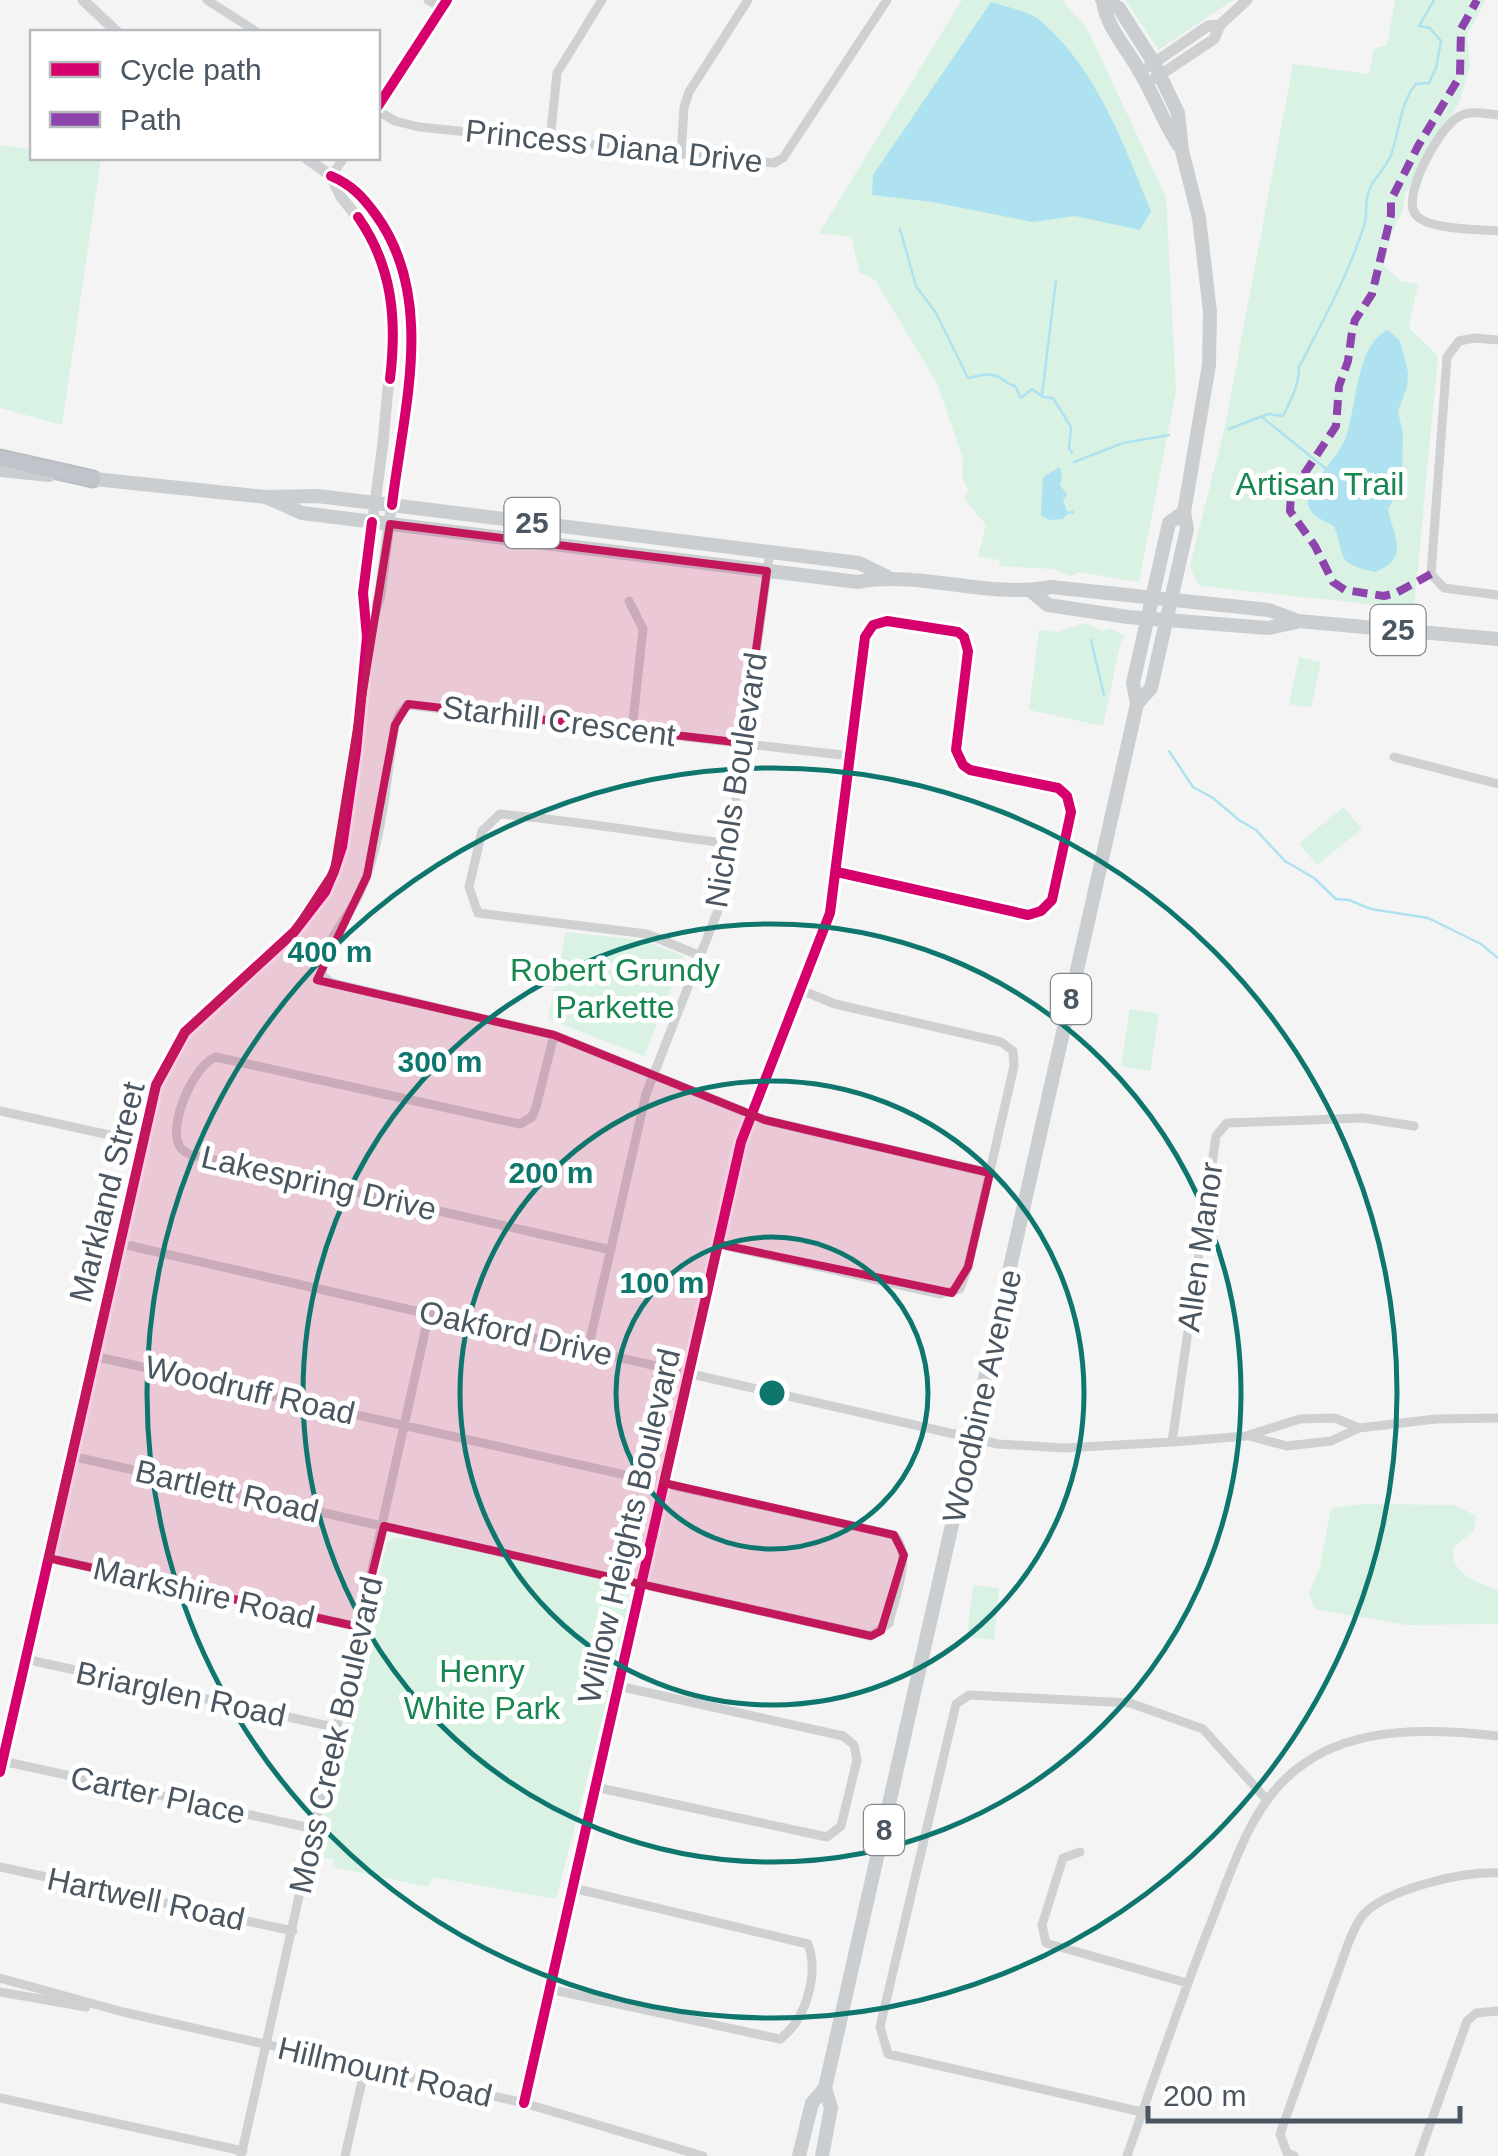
<svg xmlns="http://www.w3.org/2000/svg" width="1498" height="2156" font-family="Helvetica,sans-serif">
  <style>
    .green { fill: #d9f2e3 }
    .water { fill: #aee2f0 }
    .lines { fill: none; stroke-linecap: round; stroke-linejoin: round }
    .stream { stroke: #aee2f0; stroke-width: 2.5 }
    .motorway-casing { stroke: #b9bec3; stroke-width: 19 }
    .minor { stroke: #ced0d2; stroke-width: 9 }
    .tertiary { stroke: #ced0d2; stroke-width: 11 }
    .primary { stroke: #caced1; stroke-width: 14 }
    .motorway { stroke: #bec4c9; stroke-width: 15 }
    .quiet { stroke: #8e44ad; stroke-width: 8; stroke-dasharray: 15 8; stroke-linecap: butt }
    .cycleway-casing { stroke: #fff; stroke-width: 16 }
    .cycleway { stroke: #d6006c; stroke-width: 10 }
    .marked { fill: #c2185b; fill-opacity: 0.2; stroke: #c2185b; stroke-width: 8; stroke-linejoin: round }
    .ring { fill: none; stroke: #0f766e; stroke-width: 5 }
    .labels { text-anchor: middle; stroke-width: 10; stroke-linejoin: round; paint-order: stroke }
    .shield { fill: #fff; stroke: #808990; stroke-width: 2.5 }
    .shield-label { font-size: 30px; font-weight: bold; fill: #4a5661 }
    .street-label { font-size: 32px; fill: #4a5661; stroke: #fff }
    .park-label { font-size: 32px; fill: #17864f; stroke: #fff }
    .centre { fill: #0f766e; stroke: #fff; stroke-width: 5 }
    .ring-label { font-size: 30px; text-anchor: middle; font-weight: bold; fill: #0f766e; stroke: #fff; stroke-width: 10; stroke-linejoin: round; paint-order: stroke }
  </style>
  <rect width="100%" height="100%" fill="#f4f4f4"/>
  <path class="green" d="M962 0H1062L1087 28 1166 197 1176 391 1139 582 1078 572 1071 576 1053 569 1000 566 999 560 978 556 986 525 964 498 969 491 962 478 963 459 937 383 875 280 860 273 851 237 819 233Z
    M1125 0H1233L1159 50Z
    M1395 0H1486L1467 35 1470 66 1458 105 1405 194 1402 213 1392 232 1384 266 1401 281 1418 284 1409 328 1438 356 1414 609 1201 586 1194 577 1190 565 1225 426 1293 64 1369 74 1374 49 1387 45Z
    M0 145 32 149V158L101 159 62 425 0 408Z
    M1085 623 1103 631 1110 628 1126 637 1121 641 1103 726 1029 710 1039 630 1057 632Z
    M1299 657 1321 662 1311 708 1289 704Z
    M1344 807 1362 829 1317 865 1299 843Z
    M566 932 642 940 684 956 644 1056 548 1019Z
    M1130 1009 1159 1014 1150 1071 1121 1066Z
    M1364 1504 1454 1505 1476 1516 1474 1530 1453 1548C1451 1576 1476 1581 1498 1590V1624L1406 1625 1315 1609 1309 1594 1320 1566 1330 1512 1334 1508Z
    M394 1537 421 1540 622 1585 630 1591 612 1700 607 1702 556 1899 432 1877 429 1887 332 1867 334 1859 322 1857 331 1820 322 1815 326 1811 363 1648 361 1643 367 1612 372 1608 387 1543Z
    M973 1585 999 1588 994 1640 967 1637Z"/>
  <path class="water" d="M991 2C1006 7 1030 11 1042 22 1097 70 1124 145 1151 211L1140 230 1075 216 1033 222 932 202 872 195 873 175Z
    M1388 330 1400 341 1408 372 1407 387 1398 411 1403 434 1402 478 1399 491 1388 509C1392 534 1412 558 1375 572 1333 562 1347 558 1334 526 1319 518 1307 515 1307 496 1317 475 1337 459 1346 437 1357 407 1356 343 1388 330Z
    M1060 467 1062 478 1060 485 1067 494 1063 501 1068 513 1063 519 1049 520 1041 515 1043 477Z"/>
  <g class="lines">
    <path class="stream" d="M900 229 916 286 936 313 968 378C976 377 986 372 996 376 1004 378 1005 384 1015 386L1021 398 1032 389 1043 397 1053 398 1071 427 1069 448 1072 453
      M1042 395 1056 280
      M1263 418 1325 468
      M1229 429 1268 414 1283 416C1291 400 1299 385 1299 367 1323 321 1348 275 1364 226 1368 214 1364 199 1370 188 1376 176 1385 169 1391 155 1399 134 1400 102 1416 84L1429 83 1436 68 1441 41 1430 28 1419 26 1434 0
      M1074 462 1123 443 1169 435
      M1068 513 1073 512
      M1091 640 1104 695
      M1169 751 1193 787 1213 798 1239 820 1256 830 1285 861 1314 878 1336 899 1349 900 1371 909 1428 918 1481 944 1498 958"/>
    <defs>
      <path id="motorway" d="M0 458 93 479"/>
    </defs>
    <use href="#motorway" class="motorway-casing"/>
    <path class="minor" d="M207 0 257 32
      M428 0 442 8
      M378 106 447 0
      M378 111 395 121 419 127 774 163 783 158 887 0
      M1498 115C1486 114 1471 110 1460 116 1441 124 1400 197 1416 215 1428 230 1479 229 1498 231
      M550 141 557 73 602 0
      M681 155 684 107 689 92 748 0
      M331 176 344 158
      M1498 340 1474 338 1459 341 1447 357 1431 574 1444 588 1498 595
      M629 601 643 629 632 730
      M851 756 408 705 400 713 395 725C386 780 383 841 360 893 349 917 317 948 323 976L332 983 554 1035 765 1120 990 1173
      M1394 757 1498 784
      M701 956 647 934 478 913 469 887 482 831 500 814C578 821 654 834 731 844
      M554 1035 536 1107 532 1117 520 1124 216 1057C195 1064 168 1123 179 1145 182 1151 185 1152 192 1155L611 1250
      M0 1111 141 1142
      M118 1243 998 1444 1064 1448 1172 1442 1246 1436 1300 1419 1335 1418 1359 1428
      M718 1244 940 1294 960 1289 968 1267 1014 1066 1013 1051 1001 1042 835 1004 801 990
      M588 1349 646 1094 722 900 770 552
      M1249 1436 1287 1446 1331 1441 1359 1428 1436 1419 1498 1418
      M1172 1442 1216 1136 1227 1123 1363 1118 1414 1126
      M71 1456 871 1636 889 1623C894 1598 914 1555 894 1535L93 1356
      M48 1558 359 1627
      M25 1659 338 1728
      M2 1761 315 1829
      M595 1787 827 1837 841 1826 857 1760 854 1745 843 1736 618 1686
      M1080 1852 1063 1858 1042 1925 1046 1943 1187 1983
      M0 1867 293 1931
      M0 1978 123 2012 524 2103 703 2156
      M549 1989 780 2039C806 2020 819 1974 808 1944L573 1888
      M0 1992 86 2007
      M0 2098 243 2151
      M524 2103 741 1142 830 913 865 637 873 625 887 621 958 632 964 637 968 651 956 750 963 765 970 770 1058 788 1067 796 1071 812 1052 900 1041 911 1028 915 837 872
      M1142 2112 888 2054 880 2027 956 1704 969 1695 1130 1703 1203 1729 1267 1800
      M241 2156 429 1314
      M345 2156 365 2068
      M1127 2156C1154 2079 1180 2001 1210 1925 1233 1868 1251 1799 1305 1763 1359 1725 1436 1729 1498 1736
      M1294 2156 1287 2153 1280 2134 1348 1944C1352 1935 1356 1923 1363 1915 1385 1890 1465 1870 1498 1873
      M1419 2156 1467 2021 1476 2013 1498 2011"/>
    <path class="tertiary" d="M83 0 117 32
      M1148 67 1208 26 1220 25
      M1154 79 1214 39 1220 25 1247 0
      M306 158 331 176 352 185 379 219 400 257 411 303V346L404 406 380 595 370 628
      M0 1772 156 1085 185 1032 294 932 311 912 325 892 342 847 356 751 367 637 363 593 383 443 394 322 389 280 380 255 362 223 341 197 331 176"/>
    <path class="primary" d="M1102 0 1119 8 1154 63 1178 113 1182 151 1199 218 1210 312 1209 365 1184 512 1187 529 1151 688 1137 704
      M1103 2C1108 30 1128 49 1141 74 1155 98 1164 123 1179 146
      M0 470 49 475
      M85 478 266 497 317 496 375 503 859 563 886 576
      M266 497 302 513 858 582C922 570 986 599 1051 587L1269 610 1298 621 1498 639
      M1031 591 1048 605 1128 617 1268 628 1297 622
      M799 2156 812 2103 825 2088
      M822 2156 831 2108 825 2088 1137 704 1133 683 1169 523 1184 512"/>
    <use href="#motorway" class="motorway"/>
    <path class="quiet" d="M1431 574 1396 593 1384 596 1345 590 1333 582 1315 546 1290 511 1291 494 1336 426 1339 386 1348 361 1352 332 1355 320 1372 294 1391 215V200L1418 146 1460 76 1461 29 1477 0"/>
    <defs>
      <path id="cycleway" d="M378 106 447 0
        M331 176C352 185 363 197 376 215 437 299 403 411 392 505
        M358 217C393 267 397 321 390 379
        M0 1772 156 1085 185 1032 294 932 325 892 334 871 342 847 356 751 367 637 363 593 372 522
        M524 2103 741 1142 830 913 865 637 873 625 887 621 958 632 964 637 968 651 956 750 963 765 970 770 1058 788 1067 796 1071 812 1052 900 1041 911 1028 915 837 872"/>
    </defs>
    <use href="#cycleway" class="cycleway-casing"/>
    <use href="#cycleway" class="cycleway"/>
  </g>
  <path class="marked" d="M390 524 767 571 743 743 408 704 395 725 367 876 317 980 554 1035 765 1120 990 1173 968 1267 952 1293 718 1244 664 1483 894 1535 904 1555 881 1631 871 1636 384 1526 359 1627 48 1558 156 1085 185 1032 294 932 334 871Z"/>
  <g class="ring">
    <circle cx="772" cy="1393" r="156"/>
    <circle cx="772" cy="1393" r="312"/>
    <circle cx="772" cy="1393" r="469"/>
    <circle cx="772" cy="1393" r="625"/>
  </g>
  <g class="labels">
    <g class="shield">
      <rect x="504.5" y="498" width="55" height="50" rx="8"/>
      <rect x="1370.5" y="605" width="55" height="50" rx="8"/>
      <rect x="1051" y="974" width="40" height="50" rx="8"/>
      <rect x="864" y="1805" width="40" height="50" rx="8"/>
    </g>
    <g class="shield-label">
      <text x="532" y="533">25</text>
      <text x="1398" y="640">25</text>
      <text x="1071" y="1009">8</text>
      <text x="884" y="1840">8</text>
    </g>
    <g class="street-label">
      <text transform="translate(614 146) rotate(6)" y="11">Princess Diana Drive</text>
      <text transform="translate(559 721) rotate(7)" y="11">Starhill Crescent</text>
      <text transform="translate(736 780) rotate(-81)" y="11">Nichols Boulevard</text>
      <text transform="translate(319 1183) rotate(13)" y="11">Lakespring Drive</text>
      <text transform="translate(107 1192) rotate(-76)" y="11">Markland Street</text>
      <text transform="translate(1200 1247) rotate(-82)" y="11">Allen Manor</text>
      <text transform="translate(516 1333) rotate(13)" y="11">Oakford Drive</text>
      <text transform="translate(250 1390) rotate(13)" y="11">Woodruff Road</text>
      <text transform="translate(982 1396) rotate(-77)" y="11">Woodbine Avenue</text>
      <text transform="translate(227 1491) rotate(13)" y="11">Bartlett Road</text>
      <text transform="translate(629 1526) rotate(-77)" y="11">Willow Heights Boulevard</text>
      <text transform="translate(204 1593) rotate(13)" y="11">Markshire Road</text>
      <text transform="translate(181 1694) rotate(12)" y="11">Briarglen Road</text>
      <text transform="translate(336 1735) rotate(-77)" y="11">Moss Creek Boulevard</text>
      <text transform="translate(158 1795) rotate(12)" y="11">Carter Place</text>
      <text transform="translate(146 1899) rotate(12)" y="11">Hartwell Road</text>
      <text transform="translate(385 2072) rotate(13)" y="11">Hillmount Road</text>
    </g>
    <g class="park-label">
      <text x="1320" y="495">Artisan Trail</text>
      <text x="615" y="981">Robert Grundy<tspan x="615" dy="37">Parkette</tspan></text>
      <text x="482" y="1682">Henry<tspan x="482" dy="37">White Park</tspan></text>
    </g>
  </g>
  <circle cx="772" cy="1393" r="15" class="centre"/>
  <g class="ring-label">
    <text x="330" y="962">400 m</text>
    <text x="440" y="1072">300 m</text>
    <text x="551" y="1183">200 m</text>
    <text x="662" y="1293">100 m</text>
  </g>
  <rect x="30" y="30" width="350" height="130" fill="#ffffff" stroke="#b7bbc0" stroke-width="2.5"/>
  <rect x="50" y="62" width="50" height="15" fill="#d6006c" stroke="#b7bbc0" stroke-width="2.5"/>
  <text x="120" y="80" font-size="30" fill="#4a5661">Cycle path</text>
  <rect x="50" y="112" width="50" height="15" fill="#8e44ad" stroke="#b7bbc0" stroke-width="2.5"/>
  <text x="120" y="130" font-size="30" fill="#4a5661">Path</text>
  <path d="M1148 2106v15h312v-15" fill="none" stroke="#4a5661" stroke-width="5"/>
  <text x="1163" y="2106" font-size="30" fill="#4a5661" stroke="#ffffff" stroke-width="8" paint-order="stroke">200 m</text>
</svg>
